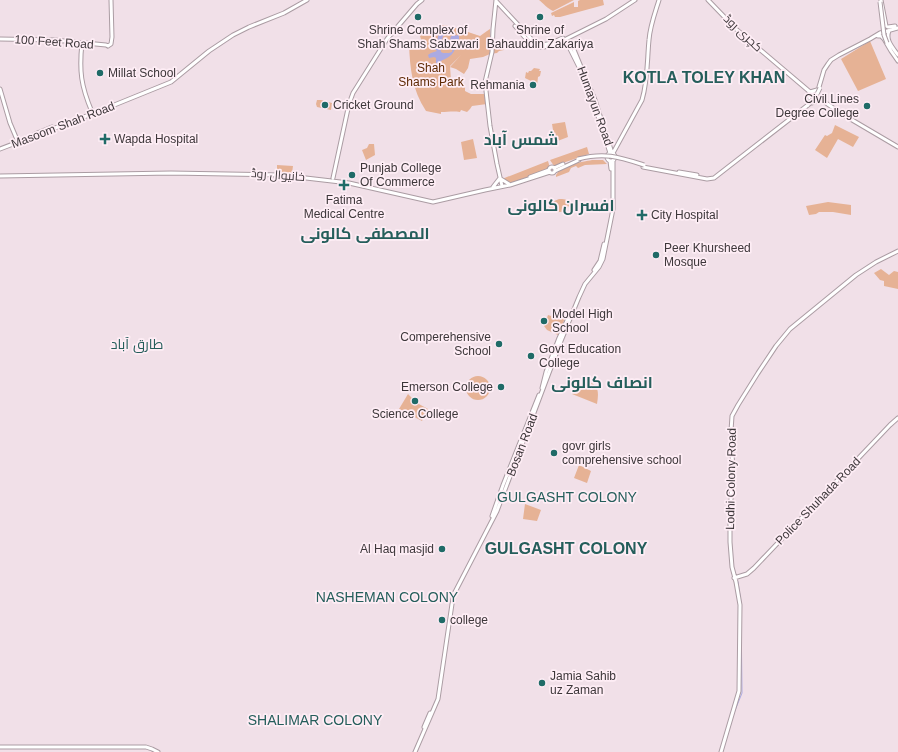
<svg xmlns="http://www.w3.org/2000/svg" width="898" height="752" font-family="Arial,Cairo,sans-serif">
  <style>
    .green { fill: #e6b295 }
    .water { fill: #abaae2 }
    .lines { fill: none; stroke-linecap: round; stroke-linejoin: round }
    .stream { stroke: #abaae2; stroke-width: 1 }
    .major-casing { stroke: #ab9ca3; stroke-width: 5 }
    .major { stroke: #fff; stroke-width: 3 }
    .major-bridge-casing { stroke: #ab9ca3; stroke-width: 5; stroke-linecap: butt }
    .major-bridge { stroke: #fff; stroke-width: 3 }
    .poi-dot { fill: #1f6b67; stroke: #feedf5; stroke-width: 1.5 }
    .labels { text-anchor: middle; stroke-width: 3.5; stroke-linejoin: round; paint-order: stroke }
    .poi-label { font-size: 12px; fill: #3d373a; stroke: #feedf5; text-anchor: start }
    .street-label { font-size: 12px; fill: #3d373a; stroke: #feedf5 }
    .park-label { font-size: 12px; fill: #5e2a04; stroke: #feedf5 }
    .quarter-label { font-size: 14px; fill: #255e5b; stroke: #feedf5 }
    .district-label { font-size: 16px; font-weight: bold; fill: #255e5b; stroke: #feedf5 }
  </style>
  <rect width="100%" height="100%" fill="#f1e0e8"/>
  <path class="green" d="M539 0H574L553 11C548 9 543 3 539 0Z
    M580 0H603L604 5 560 17H555L554 15 552 16 551 13 574 2V7H578V1Z
    M442 25 450 26 480 36 487 31 490 29V40L504 45V50L499 51 497 53 490 54 483 57 470 59 468 68 464 74 456 69 450 67 461 55 450 66 451 81 465 87V91L471 94H485L487 104 472 106 470 109 467 112 461 110 460 112C453 111 448 112 441 112V114L426 111C412 90 410 68 409 44L421 41 423 46 420 36 429 32 435 30 436 32 442 31Z
    M870 41 886 79 858 91 841 59Z
    M534 68 540 69 539 71H541L540 76 538 77 537 86H534V83H531V81L525 78 526 72 528 73 529 71H531Z
    M317 100H321L332 103 331 110 317 107 316 104Z
    M565 122 568 137 555 142 552 124Z
    M835 125 859 137 853 147 838 139 827 158 815 150 825 135 827 136 832 133Z
    M473 139 477 158 464 160 461 142Z
    M369 144H374L375 155 366 160 362 150 367 148Z
    M587 147 589 154 554 166 550 160Z
    M592 160H603L607 164 585 165 578 168 576 166 571 168 569 172 556 177V175C562 165 582 162 592 160Z
    M548 161 550 168 526 178 507 184 502 179Z
    M277 165 293 166 292 173 277 172Z
    M559 199C563 199 568 199 570 203 567 213 557 214 549 210 548 204 554 201 559 199Z
    M828 202 851 205V215L833 212H819L816 214 809 215 806 206Z
    M881 269 889 275 894 271 898 272V289L884 286V281L880 280 874 273Z
    M552 314 566 316 558 335 547 330 544 326 548 315 551 316Z
    M466 388a12 12 0 1 1 24 0a12 12 0 1 1-24 0Z
    M586 381C599 384 599 392 597 404L572 394C574 387 579 384 586 381Z
    M408 394 417 403 428 409 422 421 399 409Z
    M579 465 591 471 587 483 574 478Z
    M525 504 541 510 537 521 523 519Z"/>
  <path class="water" d="M448 27H450V30L449 33 443 36 440 47 441 52 443 53H449L452 52 453 44 450 40 451 36 458 35 459 36V40C456 43 456 44 455 48 454 55 447 58 441 61L440 64 436 63V58L434 57 429 58 428 55 431 53 437 51 434 48V44L437 43 438 36 440 34H442Z"/>
  <g class="lines">
    <path class="stream" d="M738 582 741 603
      M723 750 734 713 742 693 741 610"/>
    <defs>
      <path id="major" d="M496 0 493 29 492 52 485 82 490 126 497 164 502 186
        M708 0 737 30 810 92 842 114 898 147
        M881 0 886 26 888 27 895 26
        M496 1 536 44C545 47 555 41 563 38
        M515 26C521 32 530 46 538 47 544 49 557 43 563 41
        M889 31C885 40 893 48 898 55
        M878 36H881L884 39 891 51 898 61
        M0 39 54 40 106 45 108 46
        M566 39 606 19 635 0
        M566 40 572 45 584 74 595 100 612 153
        M565 42 569 47 580 69 599 119 610 153
        M82 43C79 71 81 86 92 112
        M108 46 111 44 112 37 111 0
        M819 87 824 70 828 64 831 60 839 55 870 39 880 33 898 28
        M0 89 10 123 18 142
        M810 92 817 90
        M809 93 810 100
        M812 103 817 101H821
        M35 134 52 127
        M0 149 102 110 171 82 209 51 233 35 249 27 284 13 307 0
        M613 153 642 100C648 80 647 60 649 40 650 26 655 13 659 0
        M607 157a4 4 0 1 1 8 0a4 4 0 1 1-8 0Z
        M610 161 611 169
        M643 167 707 179 714 178 808 105
        M549 170a3 3 0 1 1 6 0a3 3 0 1 1-6 0Z
        M554 168 563 164
        M555 171 579 160
        M679 172 697 175
        M0 176 171 173 280 175 349 183 433 202 485 190 510 185 550 172
        M530 177 549 170
        M333 178 349 104 353 93 387 39 417 4 422 0
        M501 179 509 184
        M493 187 500 178
        M594 270 600 261 604 244
        M542 388 546 372 559 338 569 316
        M492 516 503 485 539 395
        M734 578 747 574 754 568 890 425 898 418
        M424 727 430 713
        M0 747H146L152 749 158 752
        M415 752 438 699 452 604 454 594 497 511 561 341 579 297 585 284 599 267 603 259 613 209V160
        M721 752 739 691 740 605 736 582 732 567 730 542V511L733 474 731 431 732 416 738 405 758 373 776 346 790 329 856 275 876 262 898 251"/>
    </defs>
    <use href="#major" class="major-casing"/>
    <use href="#major" class="major"/>
    <defs>
      <path id="major-bridge" d="M880 2 884 35 887 43
        M808 105 816 96 820 88
        M578 159C605 152 619 157 644 165"/>
    </defs>
    <use href="#major-bridge" class="major-bridge-casing"/>
    <use href="#major-bridge" class="major-bridge"/>
  </g>
  <g class="poi-dot">
    <circle cx="418" cy="17" r="4"/>
    <circle cx="540" cy="17" r="4"/>
    <circle cx="100" cy="73" r="4"/>
    <circle cx="533" cy="85" r="4"/>
    <circle cx="325" cy="105" r="4"/>
    <circle cx="867" cy="106" r="4"/>
    <path d="M103 133h4v4h4v4h-4v4h-4v-4h-4v-4h4z"/>
    <circle cx="352" cy="175" r="4"/>
    <path d="M342 179h4v4h4v4h-4v4h-4v-4h-4v-4h4z"/>
    <path d="M640 209h4v4h4v4h-4v4h-4v-4h-4v-4h4z"/>
    <circle cx="656" cy="255" r="4"/>
    <circle cx="544" cy="321" r="4"/>
    <circle cx="499" cy="344" r="4"/>
    <circle cx="531" cy="356" r="4"/>
    <circle cx="501" cy="387" r="4"/>
    <circle cx="415" cy="401" r="4"/>
    <circle cx="554" cy="453" r="4"/>
    <circle cx="442" cy="549" r="4"/>
    <circle cx="442" cy="620" r="4"/>
    <circle cx="542" cy="683" r="4"/>
  </g>
  <g class="labels">
    <g class="poi-label">
      <text x="418" y="34" text-anchor="middle">Shrine Complex of<tspan x="418" dy="14">Shah Shams Sabzwari</tspan></text>
      <text x="540" y="34" text-anchor="middle">Shrine of<tspan x="540" dy="14">Bahauddin Zakariya</tspan></text>
      <text x="108" y="77">Millat School</text>
      <text x="525" y="89" text-anchor="end">Rehmania</text>
      <text x="859" y="103" text-anchor="end">Civil Lines<tspan x="859" dy="14">Degree College</tspan></text>
      <text x="333" y="109">Cricket Ground</text>
      <text x="114" y="143">Wapda Hospital</text>
      <text x="360" y="172">Punjab College<tspan x="360" dy="14">Of Commerce</tspan></text>
      <text x="344" y="204" text-anchor="middle">Fatima<tspan x="344" dy="14">Medical Centre</tspan></text>
      <text x="651" y="219">City Hospital</text>
      <text x="664" y="252">Peer Khursheed<tspan x="664" dy="14">Mosque</tspan></text>
      <text x="552" y="318">Model High<tspan x="552" dy="14">School</tspan></text>
      <text x="491" y="341" text-anchor="end">Comperehensive<tspan x="491" dy="14">School</tspan></text>
      <text x="539" y="353">Govt Education<tspan x="539" dy="14">College</tspan></text>
      <text x="493" y="391" text-anchor="end">Emerson College</text>
      <text x="415" y="418" text-anchor="middle">Science College</text>
      <text x="562" y="450">govr girls<tspan x="562" dy="14">comprehensive school</tspan></text>
      <text x="434" y="553" text-anchor="end">Al Haq masjid</text>
      <text x="450" y="624">college</text>
      <text x="550" y="680">Jamia Sahib<tspan x="550" dy="14">uz Zaman</tspan></text>
    </g>
    <g class="street-label">
      <text transform="translate(743 33) rotate(43)" y="4">کچری روڈ</text>
      <text transform="translate(54 42) rotate(4)" y="4">100 Feet Road</text>
      <text transform="translate(595 106) rotate(70)" y="4">Humayun Road</text>
      <text transform="translate(63 125) rotate(-21)" y="4">Masoom Shah Road</text>
      <text transform="translate(278 175) rotate(4)" y="4">خانیوال روڈ</text>
      <text transform="translate(522 445) rotate(-69)" y="4">Bosan Road</text>
      <text transform="translate(731 479) rotate(-89)" y="4">Lodhi Colony Road</text>
      <text transform="translate(818 501) rotate(-46)" y="4">Police Shuhada Road</text>
    </g>
    <g class="park-label">
      <text x="431" y="72">Shah<tspan x="431" dy="14">Shams Park</tspan></text>
    </g>
    <g class="quarter-label">
      <text x="137" y="349">طارق آباد</text>
      <text x="567" y="502">GULGASHT COLONY</text>
      <text x="387" y="602">NASHEMAN COLONY</text>
      <text x="315" y="725">SHALIMAR COLONY</text>
    </g>
    <g class="district-label">
      <text x="704" y="83">KOTLA TOLEY KHAN</text>
      <text x="521" y="145">شمس آباد</text>
      <text x="561" y="211">افسران کالونی</text>
      <text x="365" y="239">المصطفی کالونی</text>
      <text x="602" y="388">انصاف کالونی</text>
      <text x="566" y="554">GULGASHT COLONY</text>
    </g>
  </g>
</svg>
